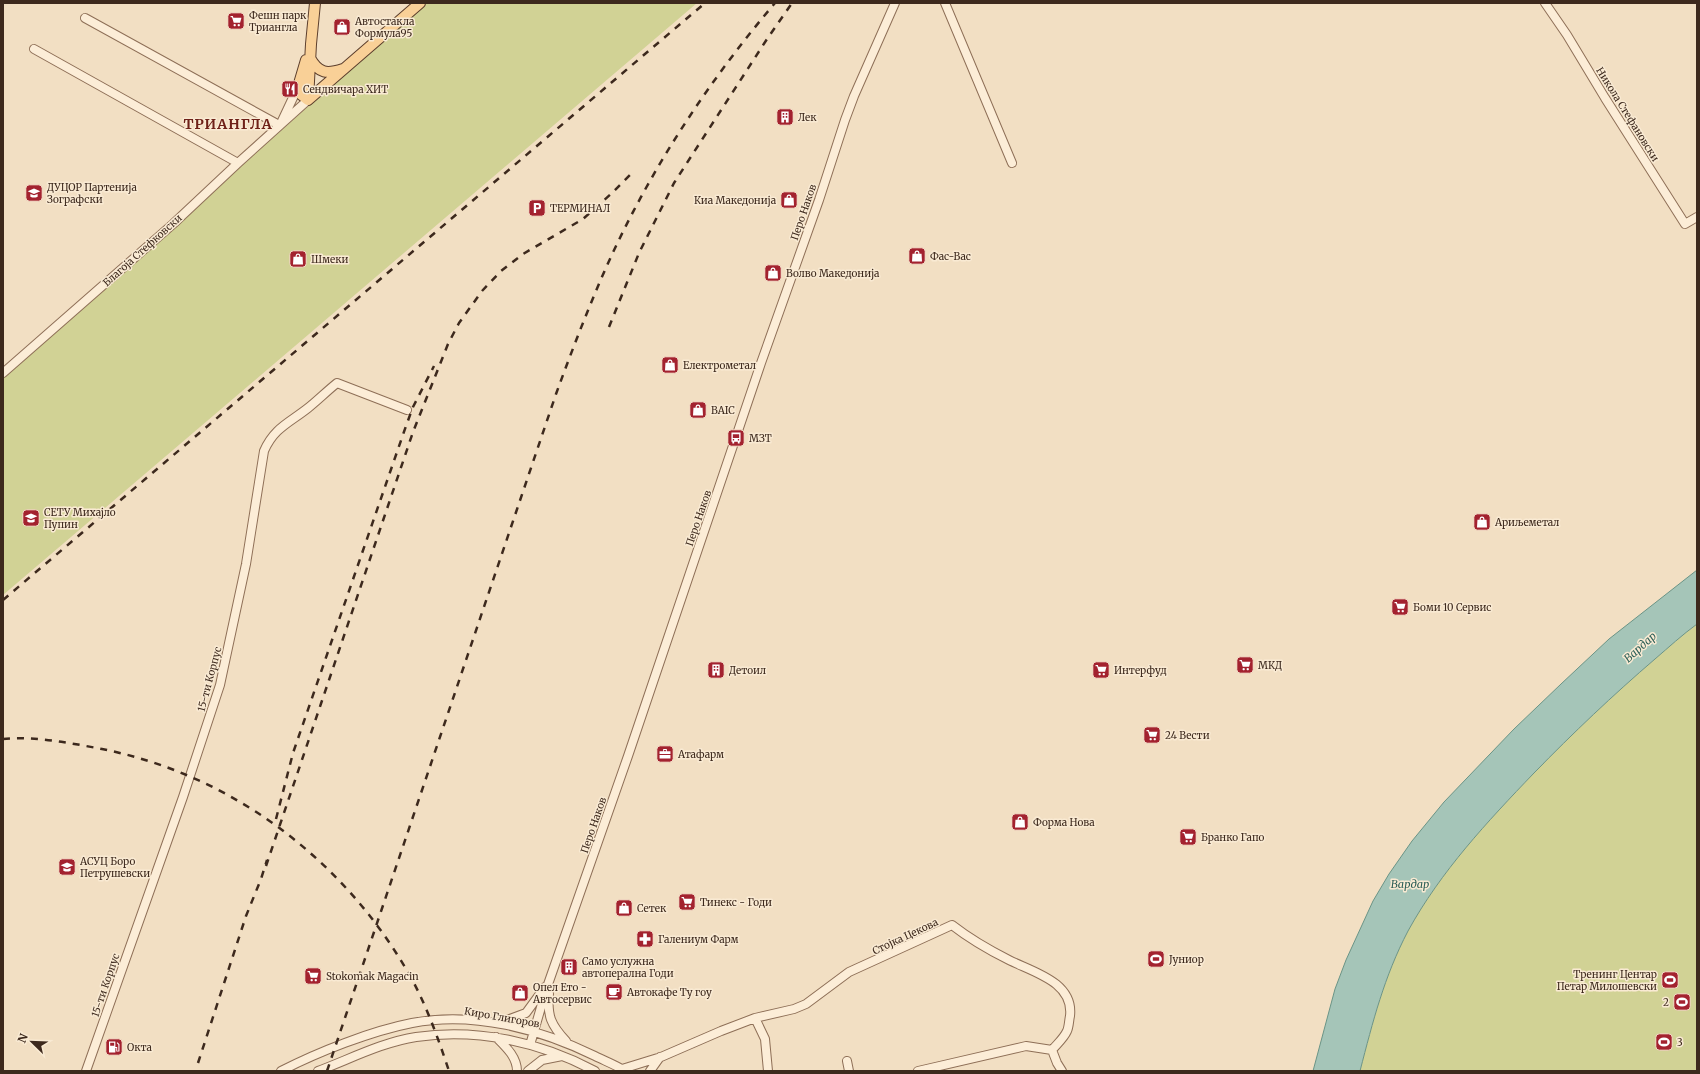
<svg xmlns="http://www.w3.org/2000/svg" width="1700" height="1074" font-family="Merriweather,serif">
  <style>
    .green { fill: #d1d295 }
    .water { fill: #a5c5b8; stroke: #6b9486 }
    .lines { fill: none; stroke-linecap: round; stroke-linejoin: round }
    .minor-casing { stroke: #8e6f57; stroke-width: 10 }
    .major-casing { stroke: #5c3e2c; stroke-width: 12 }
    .minor { stroke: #fcedd7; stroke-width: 8 }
    .major { stroke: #f9d097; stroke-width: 10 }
    .rail { stroke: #3d291d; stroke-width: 2.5; stroke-dasharray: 7 7; stroke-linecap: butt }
    .labels { text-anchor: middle; stroke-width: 3; stroke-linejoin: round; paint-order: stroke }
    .poi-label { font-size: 10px; fill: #3d291d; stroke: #f9ead3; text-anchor: start }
    .street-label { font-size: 10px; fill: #3d291d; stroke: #f9ead3 }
    .water-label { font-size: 11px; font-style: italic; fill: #2b5e56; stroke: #f9ead3 }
    .district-label { font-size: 14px; font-weight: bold; letter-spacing: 1px; fill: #6e2118; stroke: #f9ead3 }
  </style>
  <rect width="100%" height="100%" fill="#f2dfc3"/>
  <path class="green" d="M424 3H697L3 595V378Z
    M1697 624V1071H1360C1373 1022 1384 977 1408 931 1441 871 1487 822 1534 773 1573 733 1613 695 1655 659 1669 647 1682 635 1697 624Z"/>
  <path class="water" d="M1697 570V624C1682 635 1669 647 1655 659 1613 695 1573 733 1534 773 1487 822 1441 871 1408 931 1384 977 1373 1021 1360 1071H1313L1335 989 1346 960 1373 901 1389 874 1412 841 1444 802 1514 729 1561 684 1609 639Z"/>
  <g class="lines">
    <defs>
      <path id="minor" d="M945 3 1012 163
        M1545 3 1567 35 1605 98 1685 224 1697 217
        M85 18 279 125
        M34 49 238 163
        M282 121 298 87
        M3 373 173 224 238 163 308 100
        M549 994C547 1016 551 1025 566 1041
        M755 1018 765 1039 768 1071
        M499 1023 526 1013 545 987
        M496 1037C506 1047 517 1057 517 1071
        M530 1045 546 990 628 756 761 363 819 200 845 120 854 96 895 3
        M847 1061 849 1071
        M622 1069 661 1057 721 1031 755 1018 794 1009 806 1004 849 972 952 925C970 939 989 950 1009 960 1033 972 1074 982 1070 1016 1069 1020 1069 1027 1067 1031 1064 1038 1057 1044 1052 1050L1057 1063 1062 1071
        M86 1071 183 797 220 685 246 564 264 451C274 428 289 423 308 408 318 400 327 391 337 383L407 410
        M281 1071C318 1052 371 1031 412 1023 474 1011 540 1029 595 1056 605 1061 616 1065 625 1071
        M318 1071C350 1059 383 1042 416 1037 478 1028 540 1042 595 1071
        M528 1071 542 1060 562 1056
        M650 1071 660 1057
        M918 1071 1026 1046 1052 1050"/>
      <path id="major" d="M310 58C319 74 327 74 343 69
        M306 60 298 87 299 93 308 100
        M308 100 420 3
        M308 100 311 44 315 3"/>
    </defs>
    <use href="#minor" class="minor-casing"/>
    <use href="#major" class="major-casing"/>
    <use href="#minor" class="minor"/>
    <use href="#major" class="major"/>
    <path class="rail" d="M609 327 639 253 674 183 767 39 792 3
      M3 600 705 3
      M3 739C35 736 70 743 102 749 232 775 343 859 409 974 426 1004 438 1038 449 1071
      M276 819 293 753 406 426 413 407 434 366
      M266 866 413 432 448 344 459 323 482 291 501 271 523 254 583 219 612 193 633 172
      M198 1063 246 916 261 879 267 860
      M327 1071 556 394C571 353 587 311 605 270 648 173 707 83 775 3"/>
  </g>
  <defs>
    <symbol id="supermarket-square" viewBox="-11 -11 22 22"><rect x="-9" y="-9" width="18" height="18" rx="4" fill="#a3222f" stroke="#f9ead3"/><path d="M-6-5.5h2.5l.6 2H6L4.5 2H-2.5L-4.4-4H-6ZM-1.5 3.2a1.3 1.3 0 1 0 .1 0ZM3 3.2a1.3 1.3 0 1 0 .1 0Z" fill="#fff"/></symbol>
    <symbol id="shop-square" viewBox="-11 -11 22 22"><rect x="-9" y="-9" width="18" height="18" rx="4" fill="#a3222f" stroke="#f9ead3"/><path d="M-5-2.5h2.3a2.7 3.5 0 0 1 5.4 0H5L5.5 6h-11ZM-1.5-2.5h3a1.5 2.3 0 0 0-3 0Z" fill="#fff"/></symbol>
    <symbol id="restaurant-square" viewBox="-11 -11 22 22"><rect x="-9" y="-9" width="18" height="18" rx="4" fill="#a3222f" stroke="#f9ead3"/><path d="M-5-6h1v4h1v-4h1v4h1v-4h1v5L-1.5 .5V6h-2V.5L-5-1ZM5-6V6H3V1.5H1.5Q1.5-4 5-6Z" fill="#fff"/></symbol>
    <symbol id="building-square" viewBox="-11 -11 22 22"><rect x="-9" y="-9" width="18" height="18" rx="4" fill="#a3222f" stroke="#f9ead3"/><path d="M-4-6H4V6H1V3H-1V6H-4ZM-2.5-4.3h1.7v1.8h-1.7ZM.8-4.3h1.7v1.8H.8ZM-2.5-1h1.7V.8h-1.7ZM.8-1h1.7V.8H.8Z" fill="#fff"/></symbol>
    <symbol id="school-square" viewBox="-11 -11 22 22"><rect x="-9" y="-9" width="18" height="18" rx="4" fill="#a3222f" stroke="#f9ead3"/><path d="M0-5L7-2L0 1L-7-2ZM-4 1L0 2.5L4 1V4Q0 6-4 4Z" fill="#fff"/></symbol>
    <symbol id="parking-square" viewBox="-11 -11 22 22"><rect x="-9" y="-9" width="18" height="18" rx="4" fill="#a3222f" stroke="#f9ead3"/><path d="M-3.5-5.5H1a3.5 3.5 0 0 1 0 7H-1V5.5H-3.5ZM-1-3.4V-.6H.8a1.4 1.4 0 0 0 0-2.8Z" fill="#fff"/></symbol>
    <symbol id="bus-square" viewBox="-11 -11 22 22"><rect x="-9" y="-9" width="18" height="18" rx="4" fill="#a3222f" stroke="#f9ead3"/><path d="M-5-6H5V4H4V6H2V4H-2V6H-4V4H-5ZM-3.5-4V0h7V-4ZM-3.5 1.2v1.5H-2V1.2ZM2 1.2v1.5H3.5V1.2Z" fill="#fff"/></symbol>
    <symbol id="office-square" viewBox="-11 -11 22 22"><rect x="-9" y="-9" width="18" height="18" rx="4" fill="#a3222f" stroke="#f9ead3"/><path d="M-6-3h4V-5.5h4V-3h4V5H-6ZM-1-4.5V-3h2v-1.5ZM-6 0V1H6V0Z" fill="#fff"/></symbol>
    <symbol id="pharmacy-square" viewBox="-11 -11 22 22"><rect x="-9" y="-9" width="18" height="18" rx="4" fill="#a3222f" stroke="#f9ead3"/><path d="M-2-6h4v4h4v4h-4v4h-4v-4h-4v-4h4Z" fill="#fff"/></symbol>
    <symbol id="stadium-square" viewBox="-11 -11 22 22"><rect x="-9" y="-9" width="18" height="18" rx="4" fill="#a3222f" stroke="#f9ead3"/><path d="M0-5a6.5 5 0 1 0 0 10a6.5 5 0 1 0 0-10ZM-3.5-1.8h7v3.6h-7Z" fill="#fff"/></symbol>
    <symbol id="cafe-square" viewBox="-11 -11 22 22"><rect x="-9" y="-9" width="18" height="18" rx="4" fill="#a3222f" stroke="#f9ead3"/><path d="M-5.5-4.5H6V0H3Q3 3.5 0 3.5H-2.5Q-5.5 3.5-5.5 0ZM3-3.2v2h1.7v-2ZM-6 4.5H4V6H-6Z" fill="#fff"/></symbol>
    <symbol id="fuel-square" viewBox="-11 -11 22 22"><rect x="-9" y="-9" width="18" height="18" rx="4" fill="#a3222f" stroke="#f9ead3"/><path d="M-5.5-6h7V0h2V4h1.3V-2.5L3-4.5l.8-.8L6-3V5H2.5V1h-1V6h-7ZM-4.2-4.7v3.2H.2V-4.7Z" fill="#fff"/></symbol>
  </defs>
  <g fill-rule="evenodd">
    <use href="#supermarket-square" x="226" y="11" width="20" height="20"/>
    <use href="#shop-square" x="332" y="17" width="20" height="20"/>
    <use href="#restaurant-square" x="280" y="79" width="20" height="20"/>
    <use href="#building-square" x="775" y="107" width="20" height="20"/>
    <use href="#school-square" x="24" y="183" width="20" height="20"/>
    <use href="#shop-square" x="779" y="190" width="20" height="20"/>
    <use href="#parking-square" x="527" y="198" width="20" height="20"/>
    <use href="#shop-square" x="907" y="246" width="20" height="20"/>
    <use href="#shop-square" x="288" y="249" width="20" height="20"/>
    <use href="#shop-square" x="763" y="263" width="20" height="20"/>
    <use href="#shop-square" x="660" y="355" width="20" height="20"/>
    <use href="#shop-square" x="688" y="400" width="20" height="20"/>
    <use href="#bus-square" x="726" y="428" width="20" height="20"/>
    <use href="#school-square" x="21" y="508" width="20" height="20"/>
    <use href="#shop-square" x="1472" y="512" width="20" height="20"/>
    <use href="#supermarket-square" x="1390" y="597" width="20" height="20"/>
    <use href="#supermarket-square" x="1235" y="655" width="20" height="20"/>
    <use href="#building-square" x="706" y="660" width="20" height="20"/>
    <use href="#supermarket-square" x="1091" y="660" width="20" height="20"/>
    <use href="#supermarket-square" x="1142" y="725" width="20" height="20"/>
    <use href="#office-square" x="655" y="744" width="20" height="20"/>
    <use href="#shop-square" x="1010" y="812" width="20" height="20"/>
    <use href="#supermarket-square" x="1178" y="827" width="20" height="20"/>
    <use href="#school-square" x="57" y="857" width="20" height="20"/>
    <use href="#supermarket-square" x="677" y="892" width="20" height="20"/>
    <use href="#shop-square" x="614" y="898" width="20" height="20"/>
    <use href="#pharmacy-square" x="635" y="929" width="20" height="20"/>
    <use href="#stadium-square" x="1146" y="949" width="20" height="20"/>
    <use href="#building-square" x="559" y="957" width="20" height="20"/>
    <use href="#supermarket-square" x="303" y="966" width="20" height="20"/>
    <use href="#stadium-square" x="1660" y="970" width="20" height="20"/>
    <use href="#cafe-square" x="604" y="982" width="20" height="20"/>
    <use href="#shop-square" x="510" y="983" width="20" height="20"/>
    <use href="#stadium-square" x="1672" y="992" width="20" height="20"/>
    <use href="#stadium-square" x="1654" y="1032" width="20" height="20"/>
    <use href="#fuel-square" x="104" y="1037" width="20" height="20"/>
  </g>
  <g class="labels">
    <g class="poi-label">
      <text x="249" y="19">Фешн парк<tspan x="249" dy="12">Триангла</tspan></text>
      <text x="355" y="25">Автостакла<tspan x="355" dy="12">Формула95</tspan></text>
      <text x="303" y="93">Сендвичара ХИТ</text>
      <text x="798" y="121">Лек</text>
      <text x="47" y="191">ДУЦОР Партенија<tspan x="47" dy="12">Зографски</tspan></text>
      <text x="776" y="204" text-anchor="end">Киа Македонија</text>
      <text x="550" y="212">ТЕРМИНАЛ</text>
      <text x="930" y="260">Фас-Вас</text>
      <text x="311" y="263">Шмеки</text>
      <text x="786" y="277">Волво Македонија</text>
      <text x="683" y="369">Електрометал</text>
      <text x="711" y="414">BAIC</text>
      <text x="749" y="442">МЗТ</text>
      <text x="44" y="516">СЕТУ Михајло<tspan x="44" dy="12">Пупин</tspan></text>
      <text x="1495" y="526">Ариљеметал</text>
      <text x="1413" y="611">Боми 10 Сервис</text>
      <text x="1258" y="669">МКД</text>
      <text x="729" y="674">Детоил</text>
      <text x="1114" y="674">Интерфуд</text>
      <text x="1165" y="739">24 Вести</text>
      <text x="678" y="758">Атафарм</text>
      <text x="1033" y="826">Форма Нова</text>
      <text x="1201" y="841">Бранко Гапо</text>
      <text x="80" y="865">АСУЦ Боро<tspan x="80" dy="12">Петрушевски</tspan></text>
      <text x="700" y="906">Тинекс - Годи</text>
      <text x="637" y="912">Сетек</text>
      <text x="658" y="943">Галениум Фарм</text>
      <text x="1169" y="963">Јуниор</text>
      <text x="582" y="965">Само услужна<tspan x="582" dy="12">автоперална Годи</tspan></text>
      <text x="1657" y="978" text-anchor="end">Тренинг Центар<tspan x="1657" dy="12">Петар Милошевски</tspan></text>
      <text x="326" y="980">Stokomak Magacin</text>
      <text x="533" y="991">Опел Ето -<tspan x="533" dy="12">Автосервис</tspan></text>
      <text x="627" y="996">Автокафе Ту гоу</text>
      <text x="1669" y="1006" text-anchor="end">2</text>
      <text x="1677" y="1046">3</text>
      <text x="127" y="1051">Окта</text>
    </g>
    <g class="street-label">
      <text transform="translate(1628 114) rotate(58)" y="4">Никола Стефановски</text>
      <text transform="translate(803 212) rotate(-71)" y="4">Перо Наков</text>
      <text transform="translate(142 250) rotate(-42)" y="4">Благоја Стефковски</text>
      <text transform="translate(698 518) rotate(-71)" y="4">Перо Наков</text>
      <text transform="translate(209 679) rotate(-75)" y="4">15-ти Корпус</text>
      <text transform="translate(593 825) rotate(-71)" y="4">Перо Наков</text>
      <text transform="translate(905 936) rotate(-25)" y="4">Стојка Цекова</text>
      <text transform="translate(105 985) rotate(-71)" y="4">15-ти Корпус</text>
      <text transform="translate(502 1017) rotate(10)" y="4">Киро Глигоров</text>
    </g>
    <g class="water-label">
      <text transform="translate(1640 647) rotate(-42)" y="4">Вардар</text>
      <text x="1410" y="888">Вардар</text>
    </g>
    <g class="district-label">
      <text x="228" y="129">ТРИАНГЛА</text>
    </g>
  </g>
  <rect width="1700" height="1074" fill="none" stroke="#3d291d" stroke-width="8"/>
  <g transform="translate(32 1042) rotate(293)" stroke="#f9ead3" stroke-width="3" paint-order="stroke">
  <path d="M0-3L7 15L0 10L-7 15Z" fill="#3d291d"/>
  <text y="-6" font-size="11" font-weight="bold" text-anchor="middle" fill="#3d291d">N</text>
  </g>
</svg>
